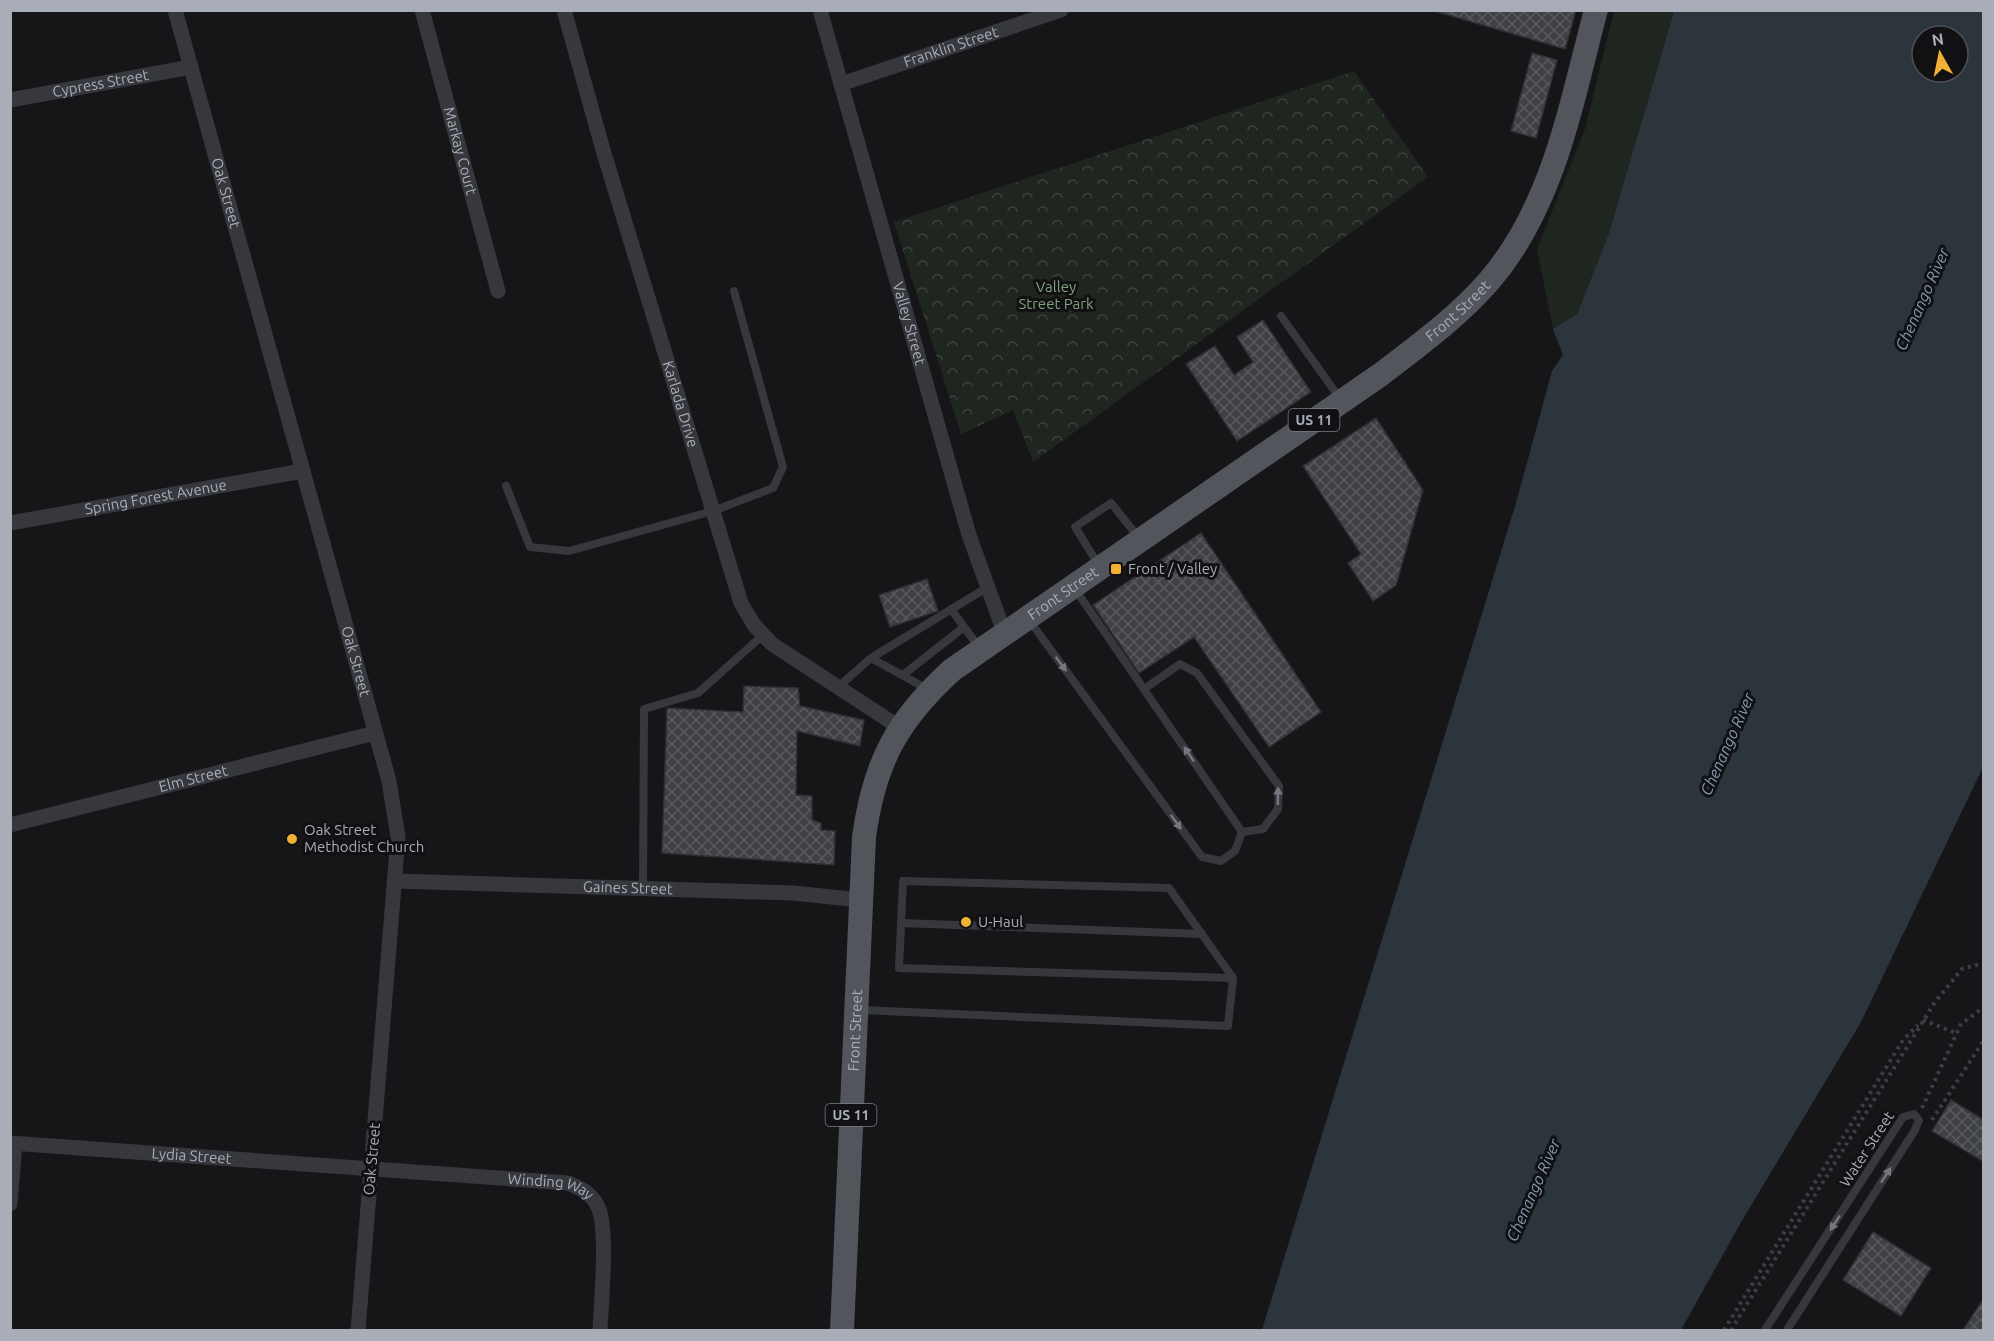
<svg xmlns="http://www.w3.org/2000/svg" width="1994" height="1341" font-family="Ubuntu,sans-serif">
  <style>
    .green { fill: #1e261f }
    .park { fill: url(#park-crowns) }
    .water { fill: #2c353c; fill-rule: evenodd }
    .building { fill: url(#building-cross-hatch); stroke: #303034; stroke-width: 1.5 }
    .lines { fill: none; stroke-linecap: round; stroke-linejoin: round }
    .path { stroke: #3d3f44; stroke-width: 4; stroke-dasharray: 3 4.5; stroke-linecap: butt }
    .service { stroke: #37383d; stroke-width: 8 }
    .minor { stroke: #37383d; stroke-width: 15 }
    .primary { stroke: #53555c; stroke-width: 24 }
    .oneway { fill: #757881 }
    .poi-dot { fill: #f2b134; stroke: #111113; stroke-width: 2 }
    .labels { text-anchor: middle; stroke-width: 6; stroke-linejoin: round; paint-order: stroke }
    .shield { fill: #111113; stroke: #7b7e86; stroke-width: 1.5 }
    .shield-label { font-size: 14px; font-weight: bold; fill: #a8adb8 }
    .street-label { font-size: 15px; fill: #a8adb8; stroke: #111113 }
    .park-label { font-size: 15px; fill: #7fa381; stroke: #111113 }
    .poi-label { font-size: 15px; fill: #a8adb8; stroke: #111113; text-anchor: start }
    .water-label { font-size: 16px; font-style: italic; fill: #7f9bb3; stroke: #111113 }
  </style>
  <defs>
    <pattern id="park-crowns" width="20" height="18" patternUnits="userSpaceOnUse" patternTransform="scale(1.5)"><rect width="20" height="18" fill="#1e261f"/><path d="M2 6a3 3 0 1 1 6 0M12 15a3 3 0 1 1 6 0" fill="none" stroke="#3c433d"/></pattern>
    <pattern id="building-cross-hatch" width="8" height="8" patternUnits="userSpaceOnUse" patternTransform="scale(1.5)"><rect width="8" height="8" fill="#404145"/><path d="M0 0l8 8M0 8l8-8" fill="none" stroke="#595a5e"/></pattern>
  </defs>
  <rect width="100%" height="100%" fill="#161618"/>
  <path class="green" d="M1614 11H1674L1609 233 1577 314 1553 329 1537 249 1585 129Z"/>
  <path class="park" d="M1354 71 1428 177 1033 462 1013 410 961 434 894 222Z"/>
  <path class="water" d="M1674 11H1983V767L1861 1022 1740 1224 1681 1330H1262L1516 503 1552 371 1563 355 1553 329 1577 314 1609 233ZM1922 36H1958V72H1922Z"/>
  <path class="building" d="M1431 10H1576L1565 49Z
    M1532 53 1557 60 1536 138 1511 131Z
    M1263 320 1311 392 1237 441 1186 364 1215 346 1234 375 1253 362 1237 337Z
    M1376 418 1423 490 1396 585 1373 601 1348 563 1361 554 1303 466Z
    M1201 533 1321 712 1269 747 1194 637 1139 673 1093 605Z
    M927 579 938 611 890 627 879 595Z
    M744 686 798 688 800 706 864 720 860 746 797 731 796 795 812 796V820L821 823V830L835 831 834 865 662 853 667 708 743 712Z
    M1951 1100 1984 1120V1162L1932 1131Z
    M1873 1232 1931 1268 1901 1316 1843 1280Z
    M1984 1298V1330H1963Z"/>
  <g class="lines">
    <path class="path" d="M1923 1020 1956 1033
      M1922 1108 1961 1024 1984 1007
      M1932 1120 1984 1040
      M1724 1330 1903 1040 1918 1025
      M1731 1330 1935 1002 1962 969 1984 963"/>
    <path class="service" d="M1281 316 1341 400
      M506 486 530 547 569 551 713 511 773 488 783 467 734 291
      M1098 564 1075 527 1111 503 1139 538
      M951 609 964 627
      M1029 620 1202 857 1221 861 1235 851 1242 832 1075 589
      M871 658 927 689
      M903 675 964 627 979 647
      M838 687 871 658 988 587
      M1144 689 1180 664 1197 673 1279 786 1278 809 1263 829 1242 832
      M643 889 644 709 698 693 763 635
      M901 923 1202 934
      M860 1010 1228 1026 1233 978 1169 888 903 881 899 968 1233 978
      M1765 1330 1903 1117 1914 1114 1919 1120 1915 1130 1787 1330"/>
    <g class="minor">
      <path id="s1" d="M175 10 389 781 398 837 358 1330"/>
      <path id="s2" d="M422 10 498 291"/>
      <path id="s3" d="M564 10 603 150 741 603 754 625 772 644 899 727"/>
      <path id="s4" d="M820 10 969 535 1004 632"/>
      <path id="s5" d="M841 84 1061 10"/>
      <path id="s6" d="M10 100 191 67"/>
      <path id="s7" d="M10 523 303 471"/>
      <path id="s8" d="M10 825 375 733"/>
      <path id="s9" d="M396 881 793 893 860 900"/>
      <path id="s10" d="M10 1143 568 1183C580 1188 590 1192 597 1205 609 1225 601 1304 600 1330"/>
      <path d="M10 1204 15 1144"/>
    </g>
    <path class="primary" id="s11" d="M842 1330 864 837C874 763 897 720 952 670L1380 375C1418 346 1458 317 1490 280 1554 205 1571 103 1596 10"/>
  </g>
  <defs><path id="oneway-solid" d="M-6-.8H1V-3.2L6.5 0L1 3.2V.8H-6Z" transform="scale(1.5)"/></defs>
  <g class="oneway">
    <use href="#oneway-solid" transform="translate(1061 664) rotate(54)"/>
    <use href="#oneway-solid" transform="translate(1189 754) rotate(-124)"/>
    <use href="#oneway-solid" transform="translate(1278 796) rotate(-89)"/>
    <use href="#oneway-solid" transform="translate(1176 822) rotate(54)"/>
    <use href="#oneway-solid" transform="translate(1886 1175) rotate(-57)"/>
    <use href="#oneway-solid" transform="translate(1835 1223) rotate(123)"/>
  </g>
  <g class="poi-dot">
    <rect x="1110" y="563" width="12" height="12" rx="3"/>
    <circle cx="292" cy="839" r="6"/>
    <circle cx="966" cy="922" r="6"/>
  </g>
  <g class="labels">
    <g class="shield">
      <rect x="1288.5" y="409" width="51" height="22" rx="4.5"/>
      <rect x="825.5" y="1104" width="51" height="22" rx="4.5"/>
    </g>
    <g class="shield-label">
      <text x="1314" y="425">US 11</text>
      <text x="851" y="1120">US 11</text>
    </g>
    <g class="street-label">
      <text dy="5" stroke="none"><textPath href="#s5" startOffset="116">Franklin Street</textPath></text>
      <text dy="5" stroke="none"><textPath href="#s6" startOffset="92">Cypress Street</textPath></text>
      <text dy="5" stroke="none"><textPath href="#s2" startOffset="146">Markay Court</textPath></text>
      <text dy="5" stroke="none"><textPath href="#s1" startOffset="190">Oak Street</textPath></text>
      <text dy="5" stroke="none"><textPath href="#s11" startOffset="1308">Front Street</textPath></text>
      <text dy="5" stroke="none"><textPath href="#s4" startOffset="326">Valley Street</textPath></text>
      <text dy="5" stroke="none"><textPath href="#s3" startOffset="411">Karlada Drive</textPath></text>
      <text dy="5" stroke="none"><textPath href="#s7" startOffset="148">Spring Forest Avenue</textPath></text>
      <text dy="5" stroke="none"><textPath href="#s11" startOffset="822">Front Street</textPath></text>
      <text dy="5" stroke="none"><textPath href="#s1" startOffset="676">Oak Street</textPath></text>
      <text dy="5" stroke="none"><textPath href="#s8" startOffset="189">Elm Street</textPath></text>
      <text dy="5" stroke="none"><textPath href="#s9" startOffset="232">Gaines Street</textPath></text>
      <text dy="5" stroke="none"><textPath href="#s11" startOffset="300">Front Street</textPath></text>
      <text transform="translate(1867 1149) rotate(-57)" y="5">Water Street</text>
      <text dy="5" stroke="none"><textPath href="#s10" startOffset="182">Lydia Street</textPath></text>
      <text transform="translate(372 1159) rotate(-85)" y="5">Oak Street</text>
      <text dy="5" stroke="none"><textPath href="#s10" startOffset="543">Winding Way</textPath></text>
    </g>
    <g class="park-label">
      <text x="1056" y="292">Valley<tspan x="1056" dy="17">Street Park</tspan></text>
    </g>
    <g class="poi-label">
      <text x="1128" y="574">Front / Valley</text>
      <text x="304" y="835">Oak Street<tspan x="304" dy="17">Methodist Church</tspan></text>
      <text x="978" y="927">U-Haul</text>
    </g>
    <g class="water-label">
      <text transform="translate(1922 299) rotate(-66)" y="6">Chenango River</text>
      <text transform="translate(1727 744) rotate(-66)" y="6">Chenango River</text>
      <text transform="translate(1533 1190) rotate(-66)" y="6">Chenango River</text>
    </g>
  </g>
  <rect width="1994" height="1341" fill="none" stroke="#a8adb8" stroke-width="24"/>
  <g transform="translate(1940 54) rotate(351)"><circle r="28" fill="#111113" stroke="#4d4f55" stroke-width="1.5"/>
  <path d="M0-4.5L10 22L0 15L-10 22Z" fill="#f2b134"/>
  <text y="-9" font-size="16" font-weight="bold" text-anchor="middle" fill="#a8adb8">N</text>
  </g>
</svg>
